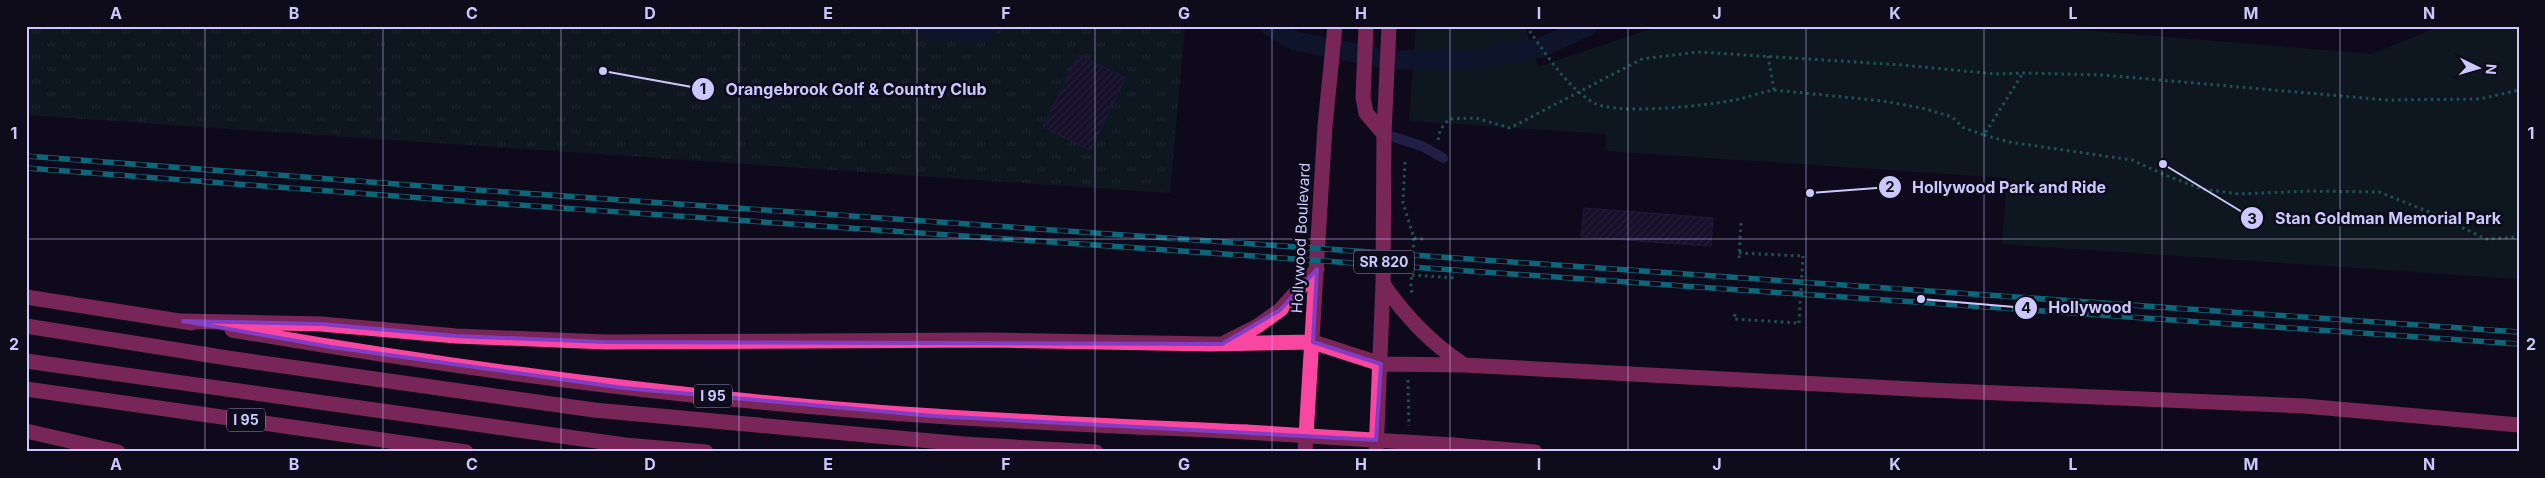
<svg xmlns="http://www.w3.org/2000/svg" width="2545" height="478" font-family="Inter,sans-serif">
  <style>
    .grass { fill: url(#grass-tufts) }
    .park { fill: #0f2524 }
    .water { fill: #0d213e }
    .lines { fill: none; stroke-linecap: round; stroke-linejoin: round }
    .canal { stroke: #0d213e; stroke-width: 19 }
    .building { fill: url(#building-hatch); stroke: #352b67 }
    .path { stroke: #30a99f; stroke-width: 3; stroke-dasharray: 2.5 4; stroke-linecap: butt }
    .lane { stroke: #393879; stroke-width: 10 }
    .highway { stroke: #f946a0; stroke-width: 15 }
    .rail-casing { stroke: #07d8ea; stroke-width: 5.5 }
    .rail { stroke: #0e0b1b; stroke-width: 4; stroke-dasharray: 11; stroke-linecap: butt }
    .path-bridge { stroke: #30a99f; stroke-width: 3; stroke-dasharray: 2.5 4; stroke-linecap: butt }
    .highway-bridge { stroke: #f946a0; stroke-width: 15 }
    .marked { fill: none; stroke: #833cc5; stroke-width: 4; stroke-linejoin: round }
    .grid { fill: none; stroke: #ccc8fd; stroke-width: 1; stroke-opacity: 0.55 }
    .labels { text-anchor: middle; stroke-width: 5; stroke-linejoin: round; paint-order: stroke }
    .shield { fill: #0e0b1b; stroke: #938fb9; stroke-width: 1 }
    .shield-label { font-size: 14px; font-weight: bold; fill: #ccc8fd }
    .street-label { font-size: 15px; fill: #ccc8fd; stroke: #0e0b1b }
    .leader { fill: none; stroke: #ccc8fd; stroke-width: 2 }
    .callout-dot { fill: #ccc8fd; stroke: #0e0b1b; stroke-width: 2 }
    .mark-label { font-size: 15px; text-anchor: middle; font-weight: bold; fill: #111 }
    .callout-label { font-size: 16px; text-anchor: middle; font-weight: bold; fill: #ccc8fd; stroke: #0e0b1b; stroke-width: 5; stroke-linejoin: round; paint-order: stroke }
    .neatline { fill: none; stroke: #ccc8fd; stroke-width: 2 }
    .grid-label { font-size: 16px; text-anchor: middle; font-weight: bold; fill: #ccc8fd }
  </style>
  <defs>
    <pattern id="grass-tufts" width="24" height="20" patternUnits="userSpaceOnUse" patternTransform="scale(1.25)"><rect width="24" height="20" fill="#0f2524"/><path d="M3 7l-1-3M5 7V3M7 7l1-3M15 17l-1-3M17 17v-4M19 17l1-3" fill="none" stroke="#314345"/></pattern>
    <pattern id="building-hatch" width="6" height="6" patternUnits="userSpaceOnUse" patternTransform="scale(1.25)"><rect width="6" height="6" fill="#1f183c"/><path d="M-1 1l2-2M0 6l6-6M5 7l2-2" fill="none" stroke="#3e3859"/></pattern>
  </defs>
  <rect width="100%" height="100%" fill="#0e0b1b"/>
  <path class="grass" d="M26 26H1185L1170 193 26 115Z"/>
  <path class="park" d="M1416 26H1525L1538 67 1660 26H2032L2372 54 2441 26H2519V279L2002 244 2007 178 1606 151V134L1409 121Z"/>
  <path class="water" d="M915 26H1003L983 43 923 38Z"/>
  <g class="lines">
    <path class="canal" d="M1269 26 1295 41 1390 60 1478 59 1540 48 1588 26"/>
  </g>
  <path class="building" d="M1079 55 1125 78 1090 150 1043 127Z
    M1584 208 1713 218 1711 246 1581 237Z"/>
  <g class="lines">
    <path class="path" d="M1526 26C1545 52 1565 86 1594 103 1616 115 1707 106 1734 100 1748 98 1760 92 1774 90L1768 56
      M1774 90 1883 101 1926 109 1952 117 1964 128 1984 135 2023 73
      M1984 135 2009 142 2132 160 2165 175 2202 189 2239 194 2311 191 2379 192 2432 213 2486 239 2519 237
      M1438 140 1440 130 1449 119 1476 118 1510 128 1642 59 1698 52 1902 65 1995 74 2024 73 2103 75 2387 100 2480 99 2519 90
      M1405 162 1403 203 1414 238 1411 285 1412 296
      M1414 238 1424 239
      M1739 253 1803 256
      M1739 258 1741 222
      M1412 275 1456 278
      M1735 314 1734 319 1799 323
      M1408 380 1409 426"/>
    <path class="lane" d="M1384 134 1422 146 1443 158"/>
    <path class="highway" d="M1366 26 1363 97 1366 113 1384 134
      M1383 284C1407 318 1430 342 1464 365
      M26 297 192 323
      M183 321 321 324 456 336 605 342 990 340 1210 344 1313 342 1381 364 1464 365 1930 390 2304 406 2519 425
      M26 326 234 359 594 410 964 444 1096 452
      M232 330C464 370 699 401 934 416 1038 423 1142 427 1246 432
      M1226 342 1256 327 1280 310 1317 269
      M26 361 625 445 706 452
      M26 389 466 452
      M26 431 118 452
      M1453 445 1535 452
      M1305 452 1325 126 1335 26
      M1376 452 1383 284 1384 134 1389 26"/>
    <defs>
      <path id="rail" d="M26 156 463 189 2519 332
        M26 168 461 201 2519 344"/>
    </defs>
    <use href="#rail" class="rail-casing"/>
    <use href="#rail" class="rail"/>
    <path class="path-bridge" d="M1799 323 1803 256"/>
    <path class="highway-bridge" d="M1246 432 1453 445"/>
  </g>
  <path d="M0 0H2545V478H0ZM1317 269 1313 342 1381 364 1376 440 933 416 624 388 331 347 183 321 321 324 456 336 605 342 1222 344 1280 310Z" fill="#0e0b1b" fill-opacity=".55" fill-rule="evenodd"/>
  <path class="marked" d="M1317 269 1313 342 1381 364 1376 440 933 416 624 388 331 347 183 321 321 324 456 336 605 342 1222 344 1280 310Z"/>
  <path class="grid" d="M205 26V452M383 26V452M561 26V452M739 26V452M917 26V452M1095 26V452M1272 26V452M1450 26V452M1628 26V452M1806 26V452M1984 26V452M2162 26V452M2340 26V452M26 239H2519"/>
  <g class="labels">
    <g class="shield">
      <rect x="1354" y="250.5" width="60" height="23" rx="4"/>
      <rect x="694" y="384.5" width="38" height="23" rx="4"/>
      <rect x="227" y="408.5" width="38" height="23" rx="4"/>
    </g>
    <g class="shield-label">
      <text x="1384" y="267">SR 820</text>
      <text x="713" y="401">I 95</text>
      <text x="246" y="425">I 95</text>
    </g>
    <g class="street-label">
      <text transform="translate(1301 238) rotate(-87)" y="5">Hollywood Boulevard</text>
    </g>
  </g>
  <path class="leader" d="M603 71L703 89M1810 193L1890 187M2163 164L2252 218M1921 299L2026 308"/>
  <g class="callout-dot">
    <circle cx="603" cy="71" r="5"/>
    <circle cx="1810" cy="193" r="5"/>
    <circle cx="2163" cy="164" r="5"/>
    <circle cx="1921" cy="299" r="5"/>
    <circle cx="703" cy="89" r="12"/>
    <circle cx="1890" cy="187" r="12"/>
    <circle cx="2252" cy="218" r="12"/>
    <circle cx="2026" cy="308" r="12"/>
  </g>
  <g class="mark-label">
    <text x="703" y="94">1</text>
    <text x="1890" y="192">2</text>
    <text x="2252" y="224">3</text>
    <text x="2026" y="313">4</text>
  </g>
  <g class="callout-label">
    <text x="856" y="95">Orangebrook Golf &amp; Country Club</text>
    <text x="2009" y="193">Hollywood Park and Ride</text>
    <text x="2388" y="224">Stan Goldman Memorial Park</text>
    <text x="2090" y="313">Hollywood</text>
  </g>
  <rect width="2545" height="478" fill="none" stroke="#0e0b1b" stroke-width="55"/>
  <g transform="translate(2478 68) rotate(95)" stroke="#0e0b1b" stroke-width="4" paint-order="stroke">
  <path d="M0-4L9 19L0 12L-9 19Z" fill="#ccc8fd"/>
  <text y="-8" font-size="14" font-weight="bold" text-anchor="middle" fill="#ccc8fd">N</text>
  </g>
  <rect x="28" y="28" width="2490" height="422" class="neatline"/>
  <g class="grid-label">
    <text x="116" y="19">A</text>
    <text x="294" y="19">B</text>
    <text x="472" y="19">C</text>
    <text x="650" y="19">D</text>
    <text x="828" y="19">E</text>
    <text x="1006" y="19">F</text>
    <text x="1184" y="19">G</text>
    <text x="1361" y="19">H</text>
    <text x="1539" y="19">I</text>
    <text x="1717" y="19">J</text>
    <text x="1895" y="19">K</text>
    <text x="2073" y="19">L</text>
    <text x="2251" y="19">M</text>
    <text x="2429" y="19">N</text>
    <text x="14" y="139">1</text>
    <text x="2531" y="139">1</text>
    <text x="14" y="350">2</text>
    <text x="2531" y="350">2</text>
    <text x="116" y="470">A</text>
    <text x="294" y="470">B</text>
    <text x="472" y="470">C</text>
    <text x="650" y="470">D</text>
    <text x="828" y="470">E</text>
    <text x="1006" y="470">F</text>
    <text x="1184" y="470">G</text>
    <text x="1361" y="470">H</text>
    <text x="1539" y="470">I</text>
    <text x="1717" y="470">J</text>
    <text x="1895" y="470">K</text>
    <text x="2073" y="470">L</text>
    <text x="2251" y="470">M</text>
    <text x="2429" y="470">N</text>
  </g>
</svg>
